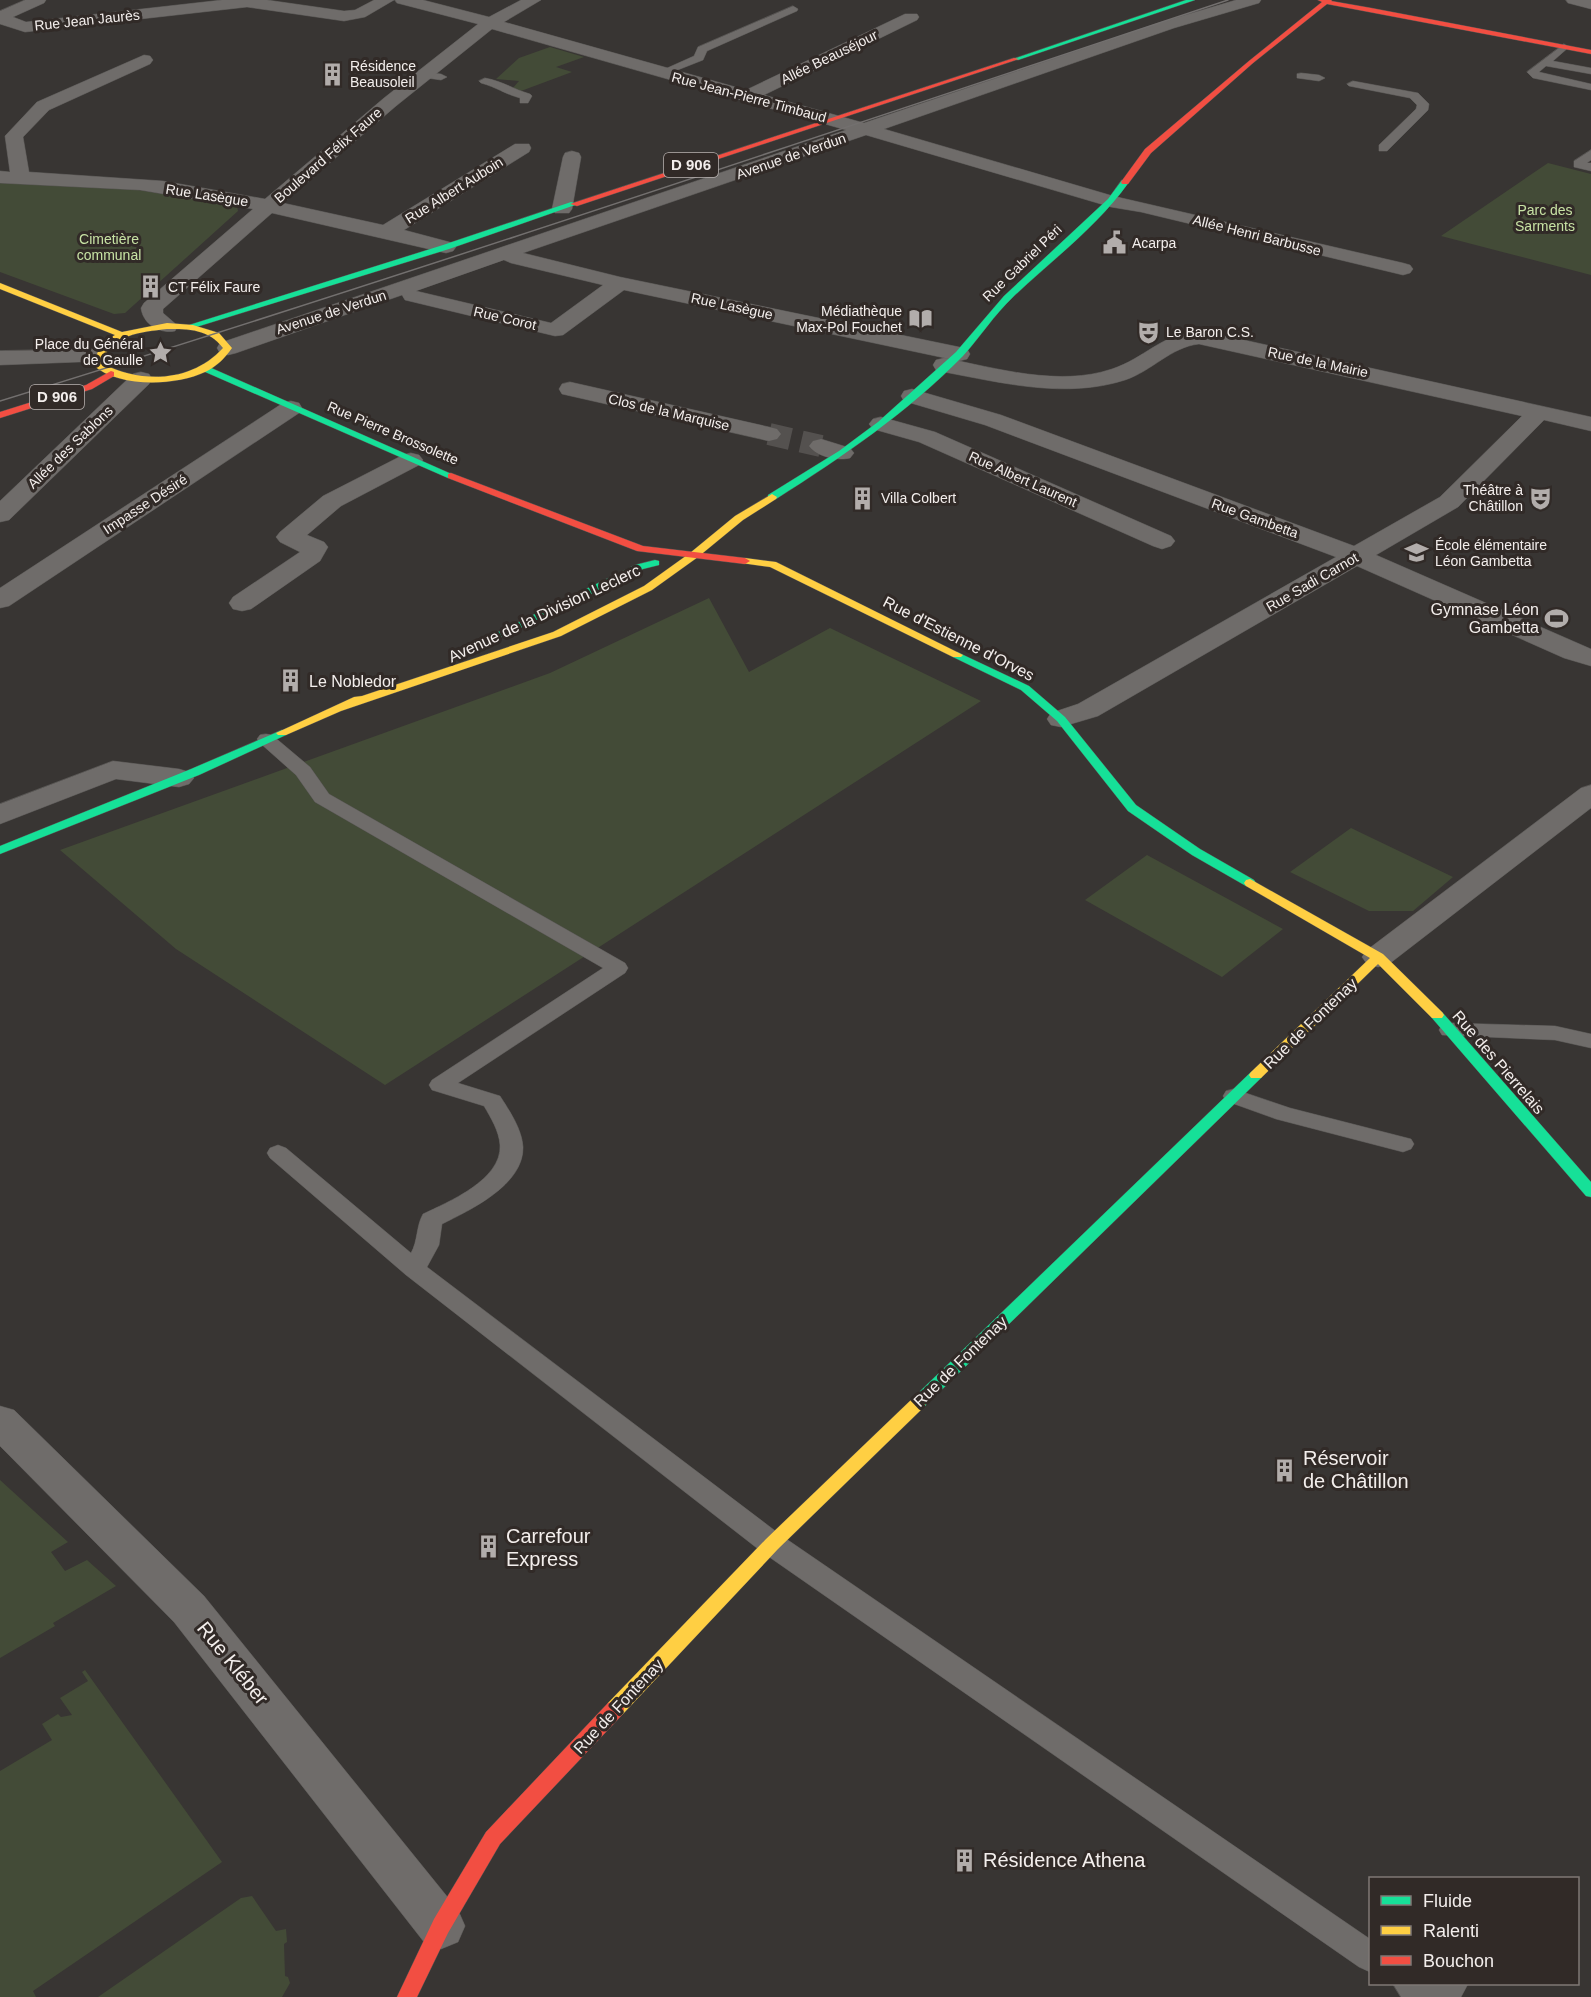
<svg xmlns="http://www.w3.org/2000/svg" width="1591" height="1997" font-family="Arial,sans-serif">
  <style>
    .green { fill: #434b37 }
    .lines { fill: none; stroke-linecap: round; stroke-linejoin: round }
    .street-tunnel { stroke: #54514f; stroke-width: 22; stroke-dasharray: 22 11; stroke-linecap: butt }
    .lane-casing { stroke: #565452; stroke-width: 1 }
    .street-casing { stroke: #565452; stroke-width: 1 }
    .fast-casing { stroke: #565452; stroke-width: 1 }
    .slow-casing { stroke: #565452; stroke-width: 1 }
    .jam-casing { stroke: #565452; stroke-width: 1 }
    .lane { fill: #6f6c6a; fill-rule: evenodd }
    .street { fill: #6f6c6a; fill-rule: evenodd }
    .fast { fill: #16e098; fill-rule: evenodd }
    .slow { fill: #ffcf43; fill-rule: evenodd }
    .jam { fill: #f24e42; fill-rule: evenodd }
    .tram { stroke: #73706f; stroke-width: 1.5 }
    .labels { text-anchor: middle; stroke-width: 6; stroke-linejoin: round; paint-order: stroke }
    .far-street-label { font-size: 14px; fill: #f3eeec; stroke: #312a27 }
    .far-poi-label { font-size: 14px; fill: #f3eeec; stroke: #312a27; text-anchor: start }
    .far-park-label { font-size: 14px; fill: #c7e2a4; stroke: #312a27 }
    .shield { fill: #312a27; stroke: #b9b3b1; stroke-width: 1.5 }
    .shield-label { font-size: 15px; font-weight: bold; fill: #f3eeec }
    .poi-label { font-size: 16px; fill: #f3eeec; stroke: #312a27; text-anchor: end }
    .street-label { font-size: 16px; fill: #f3eeec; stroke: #312a27 }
    .near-poi-label { font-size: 20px; fill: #f3eeec; stroke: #312a27; text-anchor: start }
    .near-street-label { font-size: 20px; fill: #f3eeec; stroke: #312a27 }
  </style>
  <rect width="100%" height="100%" fill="#383533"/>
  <path class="green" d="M550 47 584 57 556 67 572 72 521 91 512 89 519 81 496 79 519 58Z
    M1548 163 1591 174V275L1441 236Z
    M0 182 120 187 237 206 238 211 125 313 114 314 0 272Z
    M709 598 749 672 830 628 981 701 385 1085 176 949 60 850 550 673Z
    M1351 828 1453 877 1413 911H1369L1290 872Z
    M1147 855 1283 929 1222 977 1085 900Z
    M0 1480 68 1542 51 1552 65 1571 87 1560 116 1586 53 1623 55 1626 0 1658Z
    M85 1670 222 1862 33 1991 36 1997H0V1771L52 1740 42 1724 58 1714 61 1717 72 1715 60 1698 88 1681 82 1672Z
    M252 1896 276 1931 286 1929 287 1942 284 1944 285 1976 288 1977 290 1983 282 1997H98L241 1898Z"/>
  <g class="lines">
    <path class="street-tunnel" d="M769 434 821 446"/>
    <defs>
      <path id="lane" d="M793 6 798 9 797 11 707 51 703 60 665 75H657L656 73 694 56 698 47Z
        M1564 44 1569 47 1553 61 1591 68V74L1546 66 1539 72 1591 84V90L1533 78 1527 72Z
        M424 72 441 74 447 77 441 80 420 77 418 75Z
        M1301 73 1319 75 1325 78 1319 81 1297 78V74Z
        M485 78C502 81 513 89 530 94L532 96 528 103H520V98C505 94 496 87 481 83L479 81Z
        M1353 81 1418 93 1429 104 1428 110 1387 151H1379V145L1416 109 1417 105 1410 98 1349 86 1347 84Z
        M1591 150V160L1587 163H1591V171L1574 167V161Z
        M266 734 272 735 310 767 329 794 625 963 628 968 625 973 458 1083 500 1096C509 1110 522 1129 523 1147 524 1185 470 1210 442 1224L439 1245 427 1267 782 1536 1370 1939V1972L1359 1967 762 1552 406 1275 270 1158 267 1153 270 1148 278 1145 286 1148 411 1253C418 1241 416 1226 423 1214 448 1202 502 1180 500 1145 499 1131 491 1118 484 1106L432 1090 429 1085 432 1080 603 968 315 802 296 775 260 743 257 739 260 735Z
        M1450 1023 1555 1026 1591 1034V1048L1555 1040 1442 1035 1439 1030 1442 1025Z
        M1234 1089 1290 1108 1411 1139 1414 1144 1411 1149 1403 1152 1276 1119 1226 1101 1223 1096 1226 1091Z
        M1393 1984H1468L1461 1997H1401Z"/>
      <path id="street" d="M25 0H46L44 3 13 17 26 22 222 0H267L344 11 355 10 374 0H394L365 17 344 21 247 7 25 32 0 24V11Z
        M395 0H423L489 17 521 0H541L504 22 746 90 905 14H917L919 17 917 20 764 95 864 123 1162 22 1236 0H1261L1259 3 1174 28 884 129 1113 196 1403 263 1410 265 1413 269 1410 273 1403 275 1141 212 1111 207 866 135 523 253 620 277 959 347 967 349 970 354 967 359 959 361 624 290 563 335 555 336 405 300 402 295 236 353 228 355 220 353 217 348 220 343 846 130 492 29 396 106 283 203 383 225 515 144H529L531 148 529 152 404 230 453 243 456 247 453 251 446 253 272 213 163 309V313L178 326 175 331C159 334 143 324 141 308L144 303 253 209 140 190 0 183V171L10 172 5 136 37 102 144 55 150 56 153 60 150 64 49 110 23 137 29 172 163 181 265 199 384 98 478 24 397 3ZM504 260 511 263 603 285 551 323 416 291Z
        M1566 0H1591V9L1568 3Z
        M572 151 579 153 581 157 572 209 569 213H555L552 209 563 157 565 153Z
        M1199 330 1591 417V431L1544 420 1458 507 1376 555 1591 649V666L1564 658 1357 566 1098 716 1061 727 1051 725 1047 719 1051 713 1078 704 1336 557 985 425 904 401 901 396 904 391 912 389 1001 415 1354 546 1440 497 1522 416 1199 344C1171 347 1152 371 1125 380 1066 399 1003 383 944 372L936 370 933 365 936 360 944 358C996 368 1059 387 1112 369 1145 358 1160 335 1199 330Z
        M97 349 105 351 108 356 105 361 0 365V351Z
        M141 372 149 374 152 379 149 384 9 520 0 522V501L133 374Z
        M570 382 769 427 777 429 781 434 777 439 769 441 562 394 559 389 562 384Z
        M291 401 299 403 302 408 299 413 9 606 0 608V588L283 403Z
        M881 417 935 432 1171 536 1175 541 1171 546 1162 549 1153 546 919 442 873 429 869 424 873 419Z
        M821 439 850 448 854 453 850 458C838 461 817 457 809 446L813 441Z
        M411 453 419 455 423 460 419 465 341 506 307 535 324 542 328 547 320 561 251 609 242 611 233 609 229 603 233 597 300 552 280 542 276 537 280 532 323 496 403 455Z
        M113 761 179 769 189 772 194 778 189 784 179 787 116 779 0 824V804Z
        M1591 785V808L1389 964 1378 967 1367 964 1362 957 1367 950 1581 788Z
        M0 1406 14 1410 204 1596 458 1910 465 1926 458 1942 441 1949 424 1942 174 1622 0 1446Z"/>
      <path id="fast" d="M1186 0H1195L1018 60 1013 59Z
        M1122 180 1129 182C1098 226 1052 260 1013 297 994 315 980 337 963 356 907 413 842 457 776 499H768V495L839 451 878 422 956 352 1004 296 1108 199Z
        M571 202 578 204 449 249 193 328 186 326 443 245Z
        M203 367H209L456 476 448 478 203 371Z
        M655 560 659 561V565L643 569 501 637H493L492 635 635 565Z
        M957 652 1029 686 1065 717 1136 805 1200 849 1254 880 1256 883 1254 886H1246L1192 855 1128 811 1057 721 1021 690 953 657V653Z
        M282 730 286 731 288 733 286 735 199 775 0 854V846L191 769Z
        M1437 1011 1442 1012 1591 1182V1197L1586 1196 1432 1018 1430 1015Z
        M1256 1070 1263 1075 1261 1078 924 1407 918 1409 912 1407 910 1403 912 1399 1251 1072Z"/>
      <path id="slow" d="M0 283 122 332 167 323 193 325 219 333 232 348C225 358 216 367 205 372 175 386 119 388 93 365 97 351 102 342 115 335L0 289ZM167 329C189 329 209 329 223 348 192 382 143 384 103 364 110 334 141 332 167 329Z
        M772 494 777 497 776 499 743 520 698 557 652 590 561 636 341 711 286 735H278L276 733 354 697 362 696 553 632 644 586 690 553 735 516Z
        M745 558 776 562 963 655 961 657H953L770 567 741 563 740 561Z
        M1250 879 1383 954 1442 1012 1444 1015 1442 1018H1432L1378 964 1261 1078H1251L1249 1075 1251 1072 1370 958 1246 886 1244 883 1246 880Z
        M918 1397 924 1399 926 1403 924 1407 778 1549 622 1715 615 1717 608 1715 606 1709 608 1703 766 1539 912 1399Z"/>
      <path id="jam" d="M1318 0H1332L1331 1 1371 8 1591 50V54L1327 4 1253 63 1151 153 1128 184H1122L1121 182 1145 149 1249 61 1322 2Z
        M1014 58 1019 59 577 206 570 204Z
        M111 371 114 372V376L92 389 0 418V412L86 385Z
        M451 473 643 546 745 558 750 561 745 564 637 551 448 478V474Z
        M615 1701 622 1703 624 1709 622 1715 500 1844 448 1933 417 1997H397L434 1919 486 1832 608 1703Z"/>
    </defs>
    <use href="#lane" class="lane-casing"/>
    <use href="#street" class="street-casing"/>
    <use href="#fast" class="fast-casing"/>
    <use href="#slow" class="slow-casing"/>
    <use href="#jam" class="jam-casing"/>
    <use href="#lane" class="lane"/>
    <use href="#street" class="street"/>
    <use href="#fast" class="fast"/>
    <use href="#slow" class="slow"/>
    <use href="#jam" class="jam"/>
    <path class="tram" d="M0 401C411 274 819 136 1228 0"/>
  </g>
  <defs>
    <symbol id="building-bare" viewBox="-9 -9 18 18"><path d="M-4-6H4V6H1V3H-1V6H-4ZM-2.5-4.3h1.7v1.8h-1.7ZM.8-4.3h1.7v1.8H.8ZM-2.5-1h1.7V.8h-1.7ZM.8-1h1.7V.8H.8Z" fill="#b2adab" stroke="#312a27" stroke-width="2.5" paint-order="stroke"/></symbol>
    <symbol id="civic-bare" viewBox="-9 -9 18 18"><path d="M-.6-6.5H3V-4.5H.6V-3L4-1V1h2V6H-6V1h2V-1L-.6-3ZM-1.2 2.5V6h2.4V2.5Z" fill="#b2adab" stroke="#312a27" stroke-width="2.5" paint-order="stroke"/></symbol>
    <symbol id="library-bare" viewBox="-9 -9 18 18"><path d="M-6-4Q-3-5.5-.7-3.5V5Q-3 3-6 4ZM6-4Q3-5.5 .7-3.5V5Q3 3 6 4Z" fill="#b2adab" stroke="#312a27" stroke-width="2.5" paint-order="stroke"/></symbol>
    <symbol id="theatre-bare" viewBox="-9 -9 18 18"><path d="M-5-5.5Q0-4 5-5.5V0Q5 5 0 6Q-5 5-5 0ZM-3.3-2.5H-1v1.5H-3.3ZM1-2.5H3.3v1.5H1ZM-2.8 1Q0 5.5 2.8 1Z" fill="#b2adab" stroke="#312a27" stroke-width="2.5" paint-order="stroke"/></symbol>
    <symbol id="sight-bare" viewBox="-9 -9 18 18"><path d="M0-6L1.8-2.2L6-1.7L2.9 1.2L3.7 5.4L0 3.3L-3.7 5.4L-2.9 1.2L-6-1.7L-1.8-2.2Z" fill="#b2adab" stroke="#312a27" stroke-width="2.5" paint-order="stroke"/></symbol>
    <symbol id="school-bare" viewBox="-9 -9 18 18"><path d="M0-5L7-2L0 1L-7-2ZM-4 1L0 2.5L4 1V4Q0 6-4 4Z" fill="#b2adab" stroke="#312a27" stroke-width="2.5" paint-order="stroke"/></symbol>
    <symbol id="stadium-bare" viewBox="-9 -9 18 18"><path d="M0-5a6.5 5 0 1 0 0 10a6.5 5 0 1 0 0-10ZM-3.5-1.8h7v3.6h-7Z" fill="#b2adab" stroke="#312a27" stroke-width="2.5" paint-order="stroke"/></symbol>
  </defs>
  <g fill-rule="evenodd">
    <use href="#building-bare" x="316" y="58" width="33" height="33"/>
    <use href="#civic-bare" x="1098" y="226" width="33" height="33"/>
    <use href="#building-bare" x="134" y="270" width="33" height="33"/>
    <use href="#library-bare" x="904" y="302" width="33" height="33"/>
    <use href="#theatre-bare" x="1132" y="316" width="33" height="33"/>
    <use href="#sight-bare" x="144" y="336" width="33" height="33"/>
    <use href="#building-bare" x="846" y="482" width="33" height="33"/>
    <use href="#theatre-bare" x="1524" y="482" width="33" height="33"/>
    <use href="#school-bare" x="1400" y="536" width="33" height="33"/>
    <use href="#stadium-bare" x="1540" y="602" width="33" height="33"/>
    <use href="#building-bare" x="274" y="664" width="33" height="33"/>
    <use href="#building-bare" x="1268" y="1454" width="33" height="33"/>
    <use href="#building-bare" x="472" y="1530" width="33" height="33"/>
    <use href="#building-bare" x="948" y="1844" width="33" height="33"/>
  </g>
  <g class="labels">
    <g class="far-street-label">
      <text transform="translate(87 20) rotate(-6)" y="5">Rue Jean Jaurès</text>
      <text transform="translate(829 57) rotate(-26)" y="5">Allée Beauséjour</text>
      <text transform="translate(749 97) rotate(15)" y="5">Rue Jean-Pierre Timbaud</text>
      <text transform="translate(328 155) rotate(-41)" y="5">Boulevard Félix Faure</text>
      <text transform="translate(791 156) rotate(-19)" y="5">Avenue de Verdun</text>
      <text transform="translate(454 190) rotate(-32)" y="5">Rue Albert Auboin</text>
      <text transform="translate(207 195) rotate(9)" y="5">Rue Lasègue</text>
      <text transform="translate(1257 235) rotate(14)" y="5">Allée Henri Barbusse</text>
      <text transform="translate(1022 263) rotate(-44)" y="5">Rue Gabriel Péri</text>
      <text transform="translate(732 306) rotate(12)" y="5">Rue Lasègue</text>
      <text transform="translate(331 312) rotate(-18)" y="5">Avenue de Verdun</text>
      <text transform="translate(505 318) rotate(13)" y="5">Rue Corot</text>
      <text transform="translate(1318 362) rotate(12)" y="5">Rue de la Mairie</text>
      <text transform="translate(669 412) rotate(13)" y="5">Clos de la Marquise</text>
      <text transform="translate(393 433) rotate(23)" y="5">Rue Pierre Brossolette</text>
      <text transform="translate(70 447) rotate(-44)" y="5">Allée des Sablons</text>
      <text transform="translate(1023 479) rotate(24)" y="5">Rue Albert Laurent</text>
      <text transform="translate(145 504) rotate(-33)" y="5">Impasse Désiré</text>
      <text transform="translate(1255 518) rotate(20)" y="5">Rue Gambetta</text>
      <text transform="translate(1312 582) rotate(-30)" y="5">Rue Sadi Carnot</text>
    </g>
    <g class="far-poi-label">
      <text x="350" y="71">Résidence<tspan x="350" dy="16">Beausoleil</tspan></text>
      <text x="1132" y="248">Acarpa</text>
      <text x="168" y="292">CT Félix Faure</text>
      <text x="902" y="316" text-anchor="end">Médiathèque<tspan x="902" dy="16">Max-Pol Fouchet</tspan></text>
      <text x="1166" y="337">Le Baron C.S.</text>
      <text x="143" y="349" text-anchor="end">Place du Général<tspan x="143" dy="16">de Gaulle</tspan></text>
      <text x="1523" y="495" text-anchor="end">Théâtre à<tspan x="1523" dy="16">Châtillon</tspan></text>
      <text x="881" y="503">Villa Colbert</text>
      <text x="1435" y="550">École élémentaire<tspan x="1435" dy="16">Léon Gambetta</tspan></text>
    </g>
    <g class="far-park-label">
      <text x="1545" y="215">Parc des<tspan x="1545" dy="16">Sarments</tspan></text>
      <text x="109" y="244">Cimetière<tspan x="109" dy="16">communal</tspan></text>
    </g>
    <g class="shield">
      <rect x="664" y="153" width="54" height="24" rx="4.5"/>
      <rect x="30" y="385" width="54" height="24" rx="4.5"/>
    </g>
    <g class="shield-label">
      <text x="691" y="170">D 906</text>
      <text x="57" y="402">D 906</text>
    </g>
    <g class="poi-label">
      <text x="1539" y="615">Gymnase Léon<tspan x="1539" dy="18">Gambetta</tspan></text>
      <text x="309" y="687" text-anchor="start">Le Nobledor</text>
    </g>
    <g class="street-label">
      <text transform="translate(544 613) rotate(-25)" y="6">Avenue de la Division Leclerc</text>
      <text transform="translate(959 638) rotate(27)" y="6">Rue d'Estienne d'Orves</text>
      <text transform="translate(1310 1023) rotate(-44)" y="6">Rue de Fontenay</text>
      <text transform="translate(1499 1062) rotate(49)" y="6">Rue des Pierrelais</text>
      <text transform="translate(960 1361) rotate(-44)" y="6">Rue de Fontenay</text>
      <text transform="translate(618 1706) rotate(-47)" y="6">Rue de Fontenay</text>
    </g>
    <g class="near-poi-label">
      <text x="1303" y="1465">Réservoir<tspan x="1303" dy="23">de Châtillon</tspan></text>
      <text x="506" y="1543">Carrefour<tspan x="506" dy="23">Express</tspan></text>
      <text x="983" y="1867">Résidence Athena</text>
    </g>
    <g class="near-street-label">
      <text transform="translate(233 1663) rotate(51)" y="7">Rue Kléber</text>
    </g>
  </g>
  <rect x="1369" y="1877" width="210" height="108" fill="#312a27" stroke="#7f7876" stroke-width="1.5"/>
  <rect x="1381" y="1896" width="30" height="9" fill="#16e098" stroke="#7f7876" stroke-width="1.5"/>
  <text x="1423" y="1907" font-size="18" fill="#f3eeec">Fluide</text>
  <rect x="1381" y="1926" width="30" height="9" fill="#ffcf43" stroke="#7f7876" stroke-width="1.5"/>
  <text x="1423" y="1937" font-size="18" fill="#f3eeec">Ralenti</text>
  <rect x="1381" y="1956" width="30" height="9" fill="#f24e42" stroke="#7f7876" stroke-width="1.5"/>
  <text x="1423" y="1967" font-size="18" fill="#f3eeec">Bouchon</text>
</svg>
